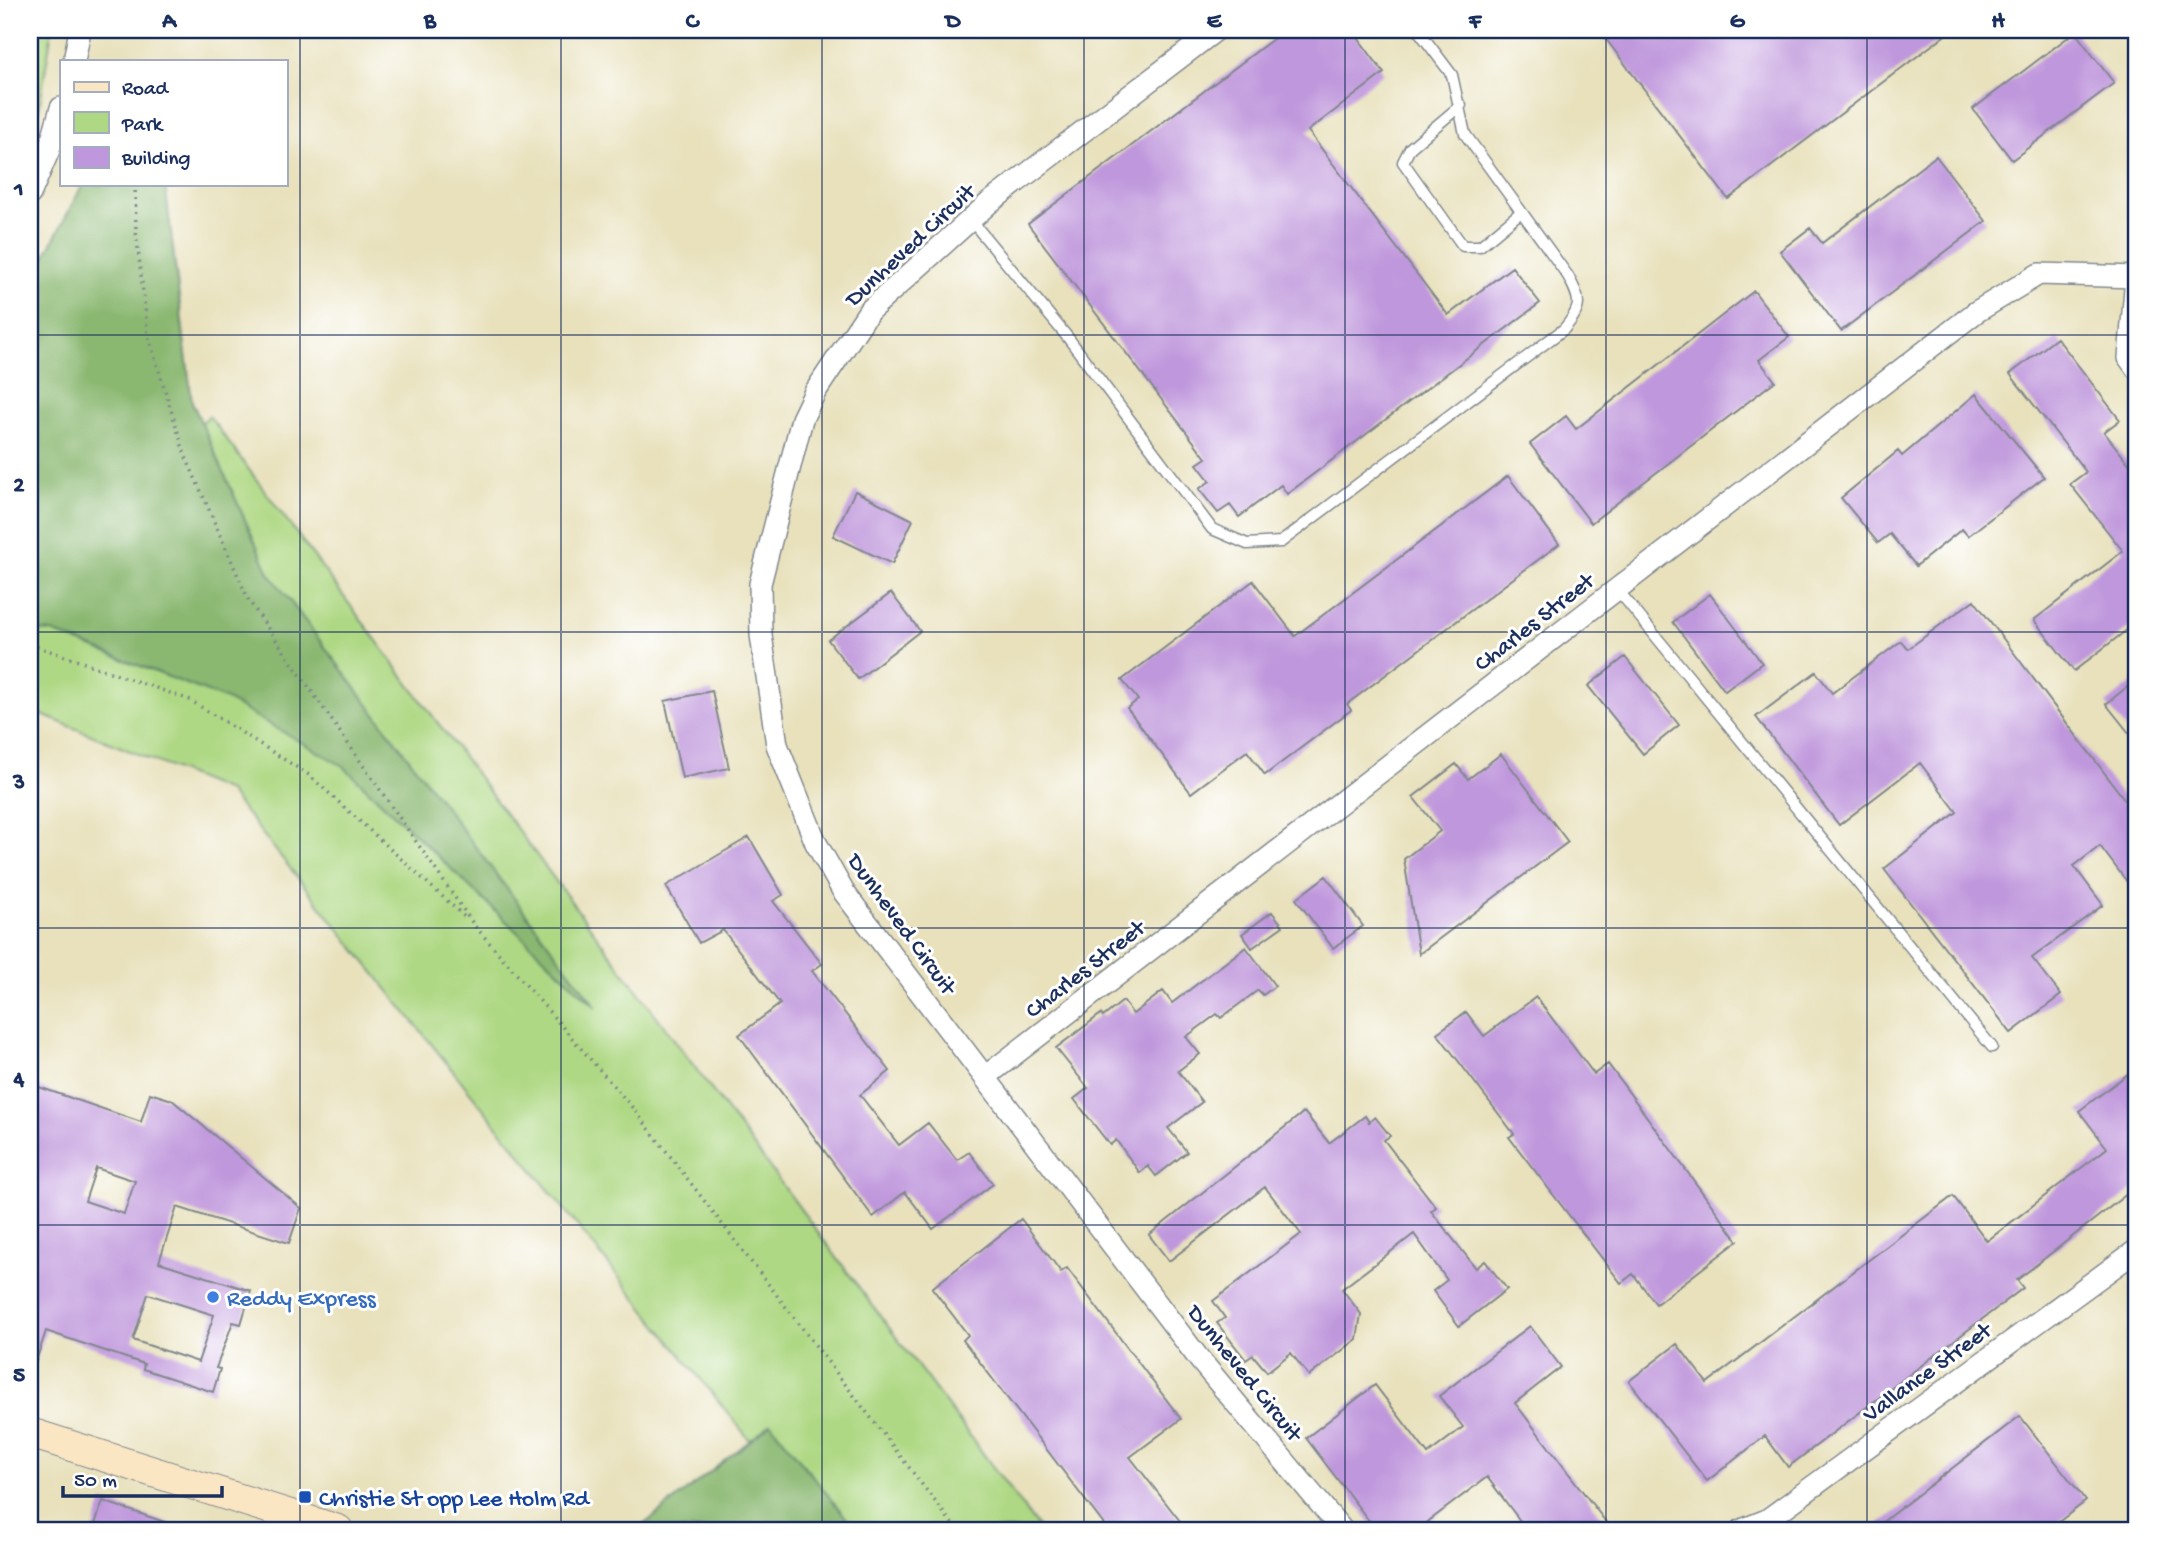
<svg xmlns="http://www.w3.org/2000/svg" width="2167" height="1560" font-family="'Gochi Hand',sans-serif">
  <style>
    .green { fill: #aed883; stroke: #648470; stroke-width: 2 }
    .forest { fill: #8ab871; stroke: #527468; stroke-width: 2 }
    .building { fill: #bf97dc; fill-rule: evenodd }
    .lines { fill: none; stroke-linecap: round; stroke-linejoin: round }
    .lane-casing { stroke: #82888d; stroke-width: 13 }
    .street-casing { stroke: #82888d; stroke-width: 24 }
    .secondary-casing { stroke: #82888d; stroke-width: 32 }
    .path { stroke: #82888d; stroke-width: 3.5; stroke-dasharray: 2 5; stroke-linecap: butt }
    .lane { stroke: #fff; stroke-width: 10 }
    .street { stroke: #fff; stroke-width: 21 }
    .secondary { stroke: #fbe6c4; stroke-width: 30 }
    .grid { fill: none; stroke: #1b2f5e; stroke-width: 2; stroke-opacity: 0.55 }
    .shop-dot { fill: #3f7fe0; stroke: #fff; stroke-width: 2.5 }
    .transit-dot { fill: #1a4fb4; stroke: #fff; stroke-width: 2.5 }
    .labels { text-anchor: middle; stroke-width: 6; stroke-linejoin: round; paint-order: stroke }
    .street-label { font-size: 24px; fill: #1b2f5e; stroke: #fff }
    .shop-label { font-size: 24px; fill: #366cbe; stroke: #fff; text-anchor: start }
    .transit-label { font-size: 24px; fill: #164399; stroke: #fff; text-anchor: start }
    .neatline { fill: none; stroke: #1b2f5e; stroke-width: 2.5 }
    .grid-label { font-size: 23px; text-anchor: middle; font-weight: bold; fill: #1b2f5e }
  </style>
  <rect width="100%" height="100%" fill="#fff"/>
  <filter id="ink" filterUnits="userSpaceOnUse"><feTurbulence type="fractalNoise" baseFrequency=".0143" numOctaves="2"/><feDisplacementMap in="SourceGraphic" scale="14" xChannelSelector="R" yChannelSelector="G"/><feConvolveMatrix kernelMatrix="1 2 1 2 8 2 1 2 1" color-interpolation-filters="sRGB"/></filter>
  <filter id="wash" filterUnits="userSpaceOnUse"><feTurbulence type="fractalNoise" baseFrequency=".00686" numOctaves="4" result="noise"/><feDisplacementMap in="SourceGraphic" scale="28" xChannelSelector="R" yChannelSelector="G"/><feGaussianBlur stdDeviation="1.57" result="paint"/><feColorMatrix in="noise" values="0 0 0 0 0 0 0 0 0 0 0 0 0 0 0 0 0 1.4 0 .05"/><feComposite in="paint" operator="in"/></filter>
  <g filter="url(#wash)">
    <rect width="100%" height="100%" fill="#e8e1bc"/>
    <path class="green" d="M30 30H52L39 109 30 131Z
      M209 416 1040 1530H822L228 791 30 710V555L152 470Z"/>
    <path class="forest" d="M83 184H165L192 402 269 573 597 1008 343 766 223 698 52 632 30 630V276L44 258Z
      M771 1424 856 1530H637Z"/>
    <g id="blocks">
      <path class="building" d="M1285 30H1352L1384 73 1308 131 1448 315 1512 267 1540 303 1287 494 1281 485 1239 517 1230 505 1218 513 1199 489 1210 481 1197 464 1206 458 1028 224Z
        M1599 30H1952L1728 199Z
        M2075 32 2114 83 2012 160 1973 109Z
        M1936 156 1986 221 1841 331 1780 251 1810 228 1822 243Z
        M1754 291 1789 337 1759 360 1775 381 1591 523 1530 444 1566 416 1576 429Z
        M2057 338 2120 420 2104 432 2137 474V622L2074 671 2034 620 2123 551 2070 484 2086 472 2010 374Z
        M1976 394 2044 477 1968 536 1962 529 1916 566 1890 534 1878 543 1841 498 1898 451 1902 456Z
        M1508 476 1559 544 1347 704 1351 710 1265 775 1247 751 1191 793 1127 708 1138 700 1122 680 1253 581 1295 636Z
        M855 491 913 520 892 564 833 536Z
        M891 593 920 631 858 679 828 640Z
        M1710 594 1762 663 1725 691 1673 622Z
        M1974 600 2137 816V895L2100 846 2074 866 2103 905 2032 958 2061 995 2011 1033 1884 869 1957 812 1920 763 1839 825 1756 717 1816 672 1832 693 1901 641 1908 649Z
        M1625 657 1679 725 1643 754 1588 686Z
        M2137 679V743L2106 704Z
        M712 691 729 768 682 778 665 701Z
        M1501 754 1568 842 1419 954 1404 859 1440 831 1413 797 1456 764 1468 779Z
        M749 837 783 895 773 901 822 964 812 971 890 1071 860 1095 899 1145 928 1123 957 1160 969 1152 993 1184 933 1229 905 1192 873 1217 739 1035 780 1004 723 930 699 943 666 886Z
        M1326 876 1363 926 1333 948 1296 899Z
        M1272 912 1283 926 1252 948 1242 934Z
        M1246 947 1275 986 1263 995 1258 990 1221 1018 1217 1014 1186 1037 1200 1054 1178 1071 1202 1102 1168 1128 1187 1152 1156 1176 1148 1166 1140 1173 1116 1140 1110 1145 1074 1099 1088 1088 1056 1048 1101 1014 1103 1017 1123 1001 1133 1014 1163 991 1172 1003Z
        M1536 997 1594 1074 1608 1064 1738 1241 1656 1304 1633 1274 1621 1283 1509 1137 1514 1134 1437 1033 1466 1012 1484 1036Z
        M2137 1067V1186L2017 1280 2023 1288 1788 1467 1765 1436 1707 1481 1629 1381 1677 1344 1707 1383 1953 1196 1987 1241 2107 1148 2079 1111Z
        M30 1084 141 1122 150 1093 172 1100 301 1208 289 1243 177 1207 159 1262 251 1291 241 1324 233 1322 216 1368 220 1369 213 1392 143 1369 144 1364 46 1331 33 1370H30ZM96 1168 135 1181 124 1214 85 1201ZM148 1294 214 1315 198 1362 133 1340Z
        M1304 1112 1329 1143 1365 1116 1369 1122 1375 1117 1390 1136 1384 1140 1436 1207 1431 1211 1476 1268 1485 1261 1507 1289 1459 1326 1433 1291 1447 1280 1414 1234 1342 1289 1361 1314 1357 1339 1309 1376 1291 1353 1267 1372 1253 1355 1246 1360 1217 1323 1225 1318 1213 1301 1301 1234 1265 1187 1169 1261 1149 1235Z
        M1021 1219 1061 1272 1067 1268 1181 1419 1130 1457 1187 1530H1108L963 1340 968 1335 932 1288Z
        M1530 1326 1561 1367 1515 1403 1612 1530H1527L1487 1477 1417 1530H1376L1306 1438 1375 1385 1428 1454 1463 1427 1439 1396Z
        M2020 1416 2086 1501 2048 1530H1872Z
        M103 1501 179 1527V1530H93Z"/>
    </g>
  </g>
  <g filter="url(#ink)">
    <use href="#blocks" fill-opacity="0" stroke="#82888d" stroke-width="2"/>
    <g class="lines">
      <defs>
        <path id="lane" d="M1461 105 1410 148 1403 162 1463 246H1480L1521 212
          M970 219 1069 339 1212 529 1247 544 1281 542 1564 329C1583 306 1581 301 1568 276L1465 134 1452 75 1418 30
          M1617 589 1992 1047"/>
        <path id="street" d="M1216 30 989 203 869 311 815 392 802 419 760 584 761 635 777 745 816 843 843 891 1200 1360 1342 1530
          M74 61 80 30
          M30 194 49 150 61 108
          M2136 277 2129 358 2137 369
          M985 1077 1976 312 2039 274 2137 277
          M1742 1530 1767 1520 2137 1250"/>
        <path id="secondary" d="M30 1433 338 1530"/>
      </defs>
      <use href="#lane" class="lane-casing"/>
      <use href="#street" class="street-casing"/>
      <use href="#secondary" class="secondary-casing"/>
      <path class="path" d="M135 184 136 231 148 335 185 455 249 601 474 925 637 1113 957 1530
        M30 644 190 700 309 775 467 919"/>
      <use href="#lane" class="lane"/>
      <use href="#street" class="street"/>
      <use href="#secondary" class="secondary"/>
    </g>
  </g>
  <path class="grid" d="M300 30V1530M561 30V1530M822 30V1530M1084 30V1530M1345 30V1530M1606 30V1530M1867 30V1530M30 335H2137M30 632H2137M30 928H2137M30 1225H2137"/>
  <circle class="shop-dot" cx="213" cy="1297" r="7"/>
  <rect class="transit-dot" x="298" y="1490" width="14" height="14" rx="3.5"/>
  <g class="labels">
    <g class="street-label">
      <text transform="translate(909 244) rotate(-43)" y="8">Dunheved Circuit</text>
      <text transform="translate(1533 621) rotate(-38)" y="8">Charles Street</text>
      <text transform="translate(903 923) rotate(54)" y="8">Dunheved Circuit</text>
      <text transform="translate(1084 968) rotate(-38)" y="8">Charles Street</text>
      <text transform="translate(1926 1371) rotate(-36)" y="8">Vallance Street</text>
      <text transform="translate(1246 1372) rotate(51)" y="8">Dunheved Circuit</text>
    </g>
    <g class="shop-label">
      <text x="227" y="1305">Reddy Express</text>
    </g>
    <g class="transit-label">
      <text x="319" y="1505">Christie St opp Lee Holm Rd</text>
    </g>
  </g>
  <rect width="2167" height="1560" fill="none" stroke="#fff" stroke-width="77"/>
  <rect x="60" y="60" width="228" height="126" fill="#ffffff" stroke="#a4acbf" stroke-width="2"/>
  <rect x="74" y="82" width="35" height="10" fill="#fbe6c4" stroke="#a4acbf" stroke-width="2"/>
  <text x="122" y="94" font-size="21" fill="#1b2f5e">Road</text>
  <rect x="74" y="112" width="35" height="21" fill="#aed883" stroke="#a4acbf" stroke-width="2"/>
  <text x="122" y="130" font-size="21" fill="#1b2f5e">Park</text>
  <rect x="74" y="147" width="35" height="21" fill="#bf97dc" stroke="#a4acbf" stroke-width="2"/>
  <text x="122" y="164" font-size="21" fill="#1b2f5e">Building</text>
  <path d="M63 1486v10h159v-10" fill="none" stroke="#1b2f5e" stroke-width="3.5"/>
  <text x="74" y="1486" font-size="21" fill="#1b2f5e" stroke="#ffffff" stroke-width="5" paint-order="stroke">50 m</text>
  <rect x="38" y="38" width="2090" height="1484" class="neatline"/>
  <g class="grid-label">
    <text x="169" y="27">A</text>
    <text x="430" y="27">B</text>
    <text x="692" y="27">C</text>
    <text x="953" y="27">D</text>
    <text x="1214" y="27">E</text>
    <text x="1475" y="27">F</text>
    <text x="1737" y="27">G</text>
    <text x="1998" y="27">H</text>
    <text x="19" y="195">1</text>
    <text x="19" y="491">2</text>
    <text x="19" y="788">3</text>
    <text x="19" y="1085">4</text>
    <text x="19" y="1381">5</text>
  </g>
</svg>
